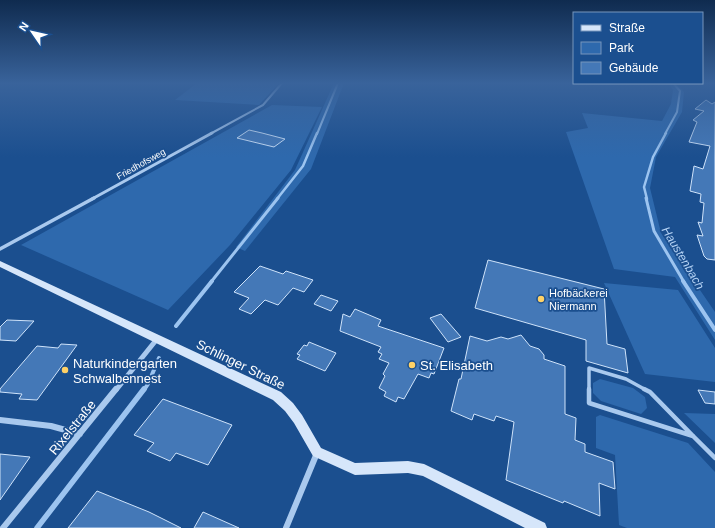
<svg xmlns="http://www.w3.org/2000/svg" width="715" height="528" font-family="Helvetica,sans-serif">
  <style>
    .green { fill: #2e69ad }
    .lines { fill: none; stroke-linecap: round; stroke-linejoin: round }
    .stream-far4 { stroke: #9cc4f0; stroke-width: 2 }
    .stream-far3 { stroke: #9cc4f0; stroke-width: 2.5 }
    .stream-far2 { stroke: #9cc4f0; stroke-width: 3 }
    .stream-far1 { stroke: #9cc4f0; stroke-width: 4 }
    .stream { stroke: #9cc4f0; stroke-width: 5.5 }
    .building { fill: #4478b7; stroke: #cfe3fa }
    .lane-far1 { stroke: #a9c9ee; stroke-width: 3.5 }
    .lane { stroke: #a9c9ee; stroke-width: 4.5 }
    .street-far4 { stroke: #a9c9ee; stroke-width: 2 }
    .street-far3 { stroke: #a9c9ee; stroke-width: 3 }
    .street-far2 { stroke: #a9c9ee; stroke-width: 3.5 }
    .street-far1 { stroke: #a9c9ee; stroke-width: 5 }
    .street { stroke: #a9c9ee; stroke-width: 6 }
    .secondary { fill: #d6e6fa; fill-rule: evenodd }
    .poi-dot { fill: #ffd166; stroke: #1b4f8f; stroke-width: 1.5 }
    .labels { text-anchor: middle; stroke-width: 3.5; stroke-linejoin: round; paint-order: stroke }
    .far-street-label { font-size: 9px; fill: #fff; stroke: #1b4f8f }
    .poi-label { font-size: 11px; fill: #fff; stroke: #1b4f8f; text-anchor: start }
    .water-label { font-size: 12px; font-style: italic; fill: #b5d3f5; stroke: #1b4f8f }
    .near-poi-label { font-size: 13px; fill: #fff; stroke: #1b4f8f; text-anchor: start }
    .near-street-label { font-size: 13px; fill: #fff; stroke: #1b4f8f }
  </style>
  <rect width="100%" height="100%" fill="#1b4f8f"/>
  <path class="green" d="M197 83H279L259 105 175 100Z
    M334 83H344L311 169 245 251 236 247 295 170Z
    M668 83H676L684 92 682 112 656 157 650 188 661 233 715 312V340L675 277 614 269 566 132 588 128 582 113 662 121 671 104 673 90Z
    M272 105 322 107 291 170 230 245 168 310 21 245Z
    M604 283 678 290 715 348V382L645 374Z
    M600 379 633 388 645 397 647 408 641 414 601 401 593 393V383Z
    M684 413 715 414V443L714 442Z
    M600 415 688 443 715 472V528H627L619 525 615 455 596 448V417Z"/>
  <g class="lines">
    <path class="stream-far4" d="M317 134 338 83
      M665 134 677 112 680 91 673 83"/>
    <path class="stream-far3" d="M277 199 303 166 317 133
      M647 199 644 187 653 157 666 133"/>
    <path class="stream-far2" d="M646 198 654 231 684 282
      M211 282 278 198"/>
    <path class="stream-far1" d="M683 281 715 330
      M176 326 212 281
      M144 390 148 384 159 358"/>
    <path class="stream" d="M37 528 144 389"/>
  </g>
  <path class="building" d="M706 100 712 104 715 102V260L707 259 704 256 697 235 703 236 698 222 702 223 704 203 700 202 701 194 690 191 694 166 703 169 710 146 689 142 697 122 693 120 704 111 695 109Z
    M249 130 262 133 285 139 274 147 237 138Z
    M488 260 604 289 607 344 625 349 628 373 586 361V340L475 308Z
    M260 266 283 274 286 271 313 280 304 292 293 288 278 305 265 300 251 314 239 309 249 298 234 292Z
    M321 295 338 301 331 311 314 304Z
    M355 309 381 320 378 326 444 348 434 374 431 373 429 378 418 374 404 399 398 397 396 402 384 396 386 392 379 388 385 376 383 374 389 363 379 359 382 354 378 352 381 347 340 331 343 314 350 317Z
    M441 314 461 337 448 342 430 318Z
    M7 320 34 321 16 341 0 340V327Z
    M521 335 530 346 539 349 544 355V359L565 366V414L576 418 575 440 585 444V452L613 462 615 489 599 483 600 516 564 501 563 503 506 480 514 422 496 416 494 421 474 414 472 420 451 411 459 379H461L470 336 487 341 501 337 508 339Z
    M309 342 336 353 325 371 297 359 300 355 297 354 304 345 307 346Z
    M61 344 77 345 37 400 19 399 22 394 0 392V389L37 346 58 348Z
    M698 390 715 392V404L705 403Z
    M163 399 232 425 208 465 176 453 170 461 161 457 147 451 154 443 134 435Z
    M0 454 30 457 0 500Z
    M97 491 149 512 181 528H68Z
    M203 512 239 528H194Z"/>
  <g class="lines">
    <path class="lane-far1" d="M589 390V368L626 379 646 390"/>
    <path class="lane" d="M589 389V403L693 436
      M644 389 650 392 693 436
      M693 436 715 458"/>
    <path class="street-far4" d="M210 134 263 105 282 83"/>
    <path class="street-far3" d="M92 199 212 133"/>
    <path class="street-far2" d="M0 249 94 198"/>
    <path class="street-far1" d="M116 390 157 339"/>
    <path class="street" d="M0 420 51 426 80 434
      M3 528 116 389
      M286 528 317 453"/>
    <path class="secondary" d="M0 261 281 392 293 403 302 415 321 448 355 463 408 461 424 464 545 523 547 528H525L423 476 408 473 355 475 313 456 294 423 285 411 273 400 0 267Z"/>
  </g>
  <linearGradient id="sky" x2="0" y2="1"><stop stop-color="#0f2b4f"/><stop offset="0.53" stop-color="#39639b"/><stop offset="1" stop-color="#39639b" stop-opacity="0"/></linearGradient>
  <rect width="715" height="157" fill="url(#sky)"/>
  <g class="poi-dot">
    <circle cx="541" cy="299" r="4"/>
    <circle cx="412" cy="365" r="4"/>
    <circle cx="65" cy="370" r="4"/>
  </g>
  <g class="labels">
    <g class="far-street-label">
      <text transform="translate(141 164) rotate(-29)" y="3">Friedhofsweg</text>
    </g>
    <g class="poi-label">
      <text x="549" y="297">Hofbäckerei<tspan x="549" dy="13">Niermann</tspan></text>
    </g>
    <g class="water-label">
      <text transform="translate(683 258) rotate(59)" y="4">Haustenbach</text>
    </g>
    <g class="near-poi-label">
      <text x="73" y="368">Naturkindergarten<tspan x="73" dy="15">Schwalbennest</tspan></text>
      <text x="420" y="370">St. Elisabeth</text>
    </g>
    <g class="near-street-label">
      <text transform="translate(241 364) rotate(26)" y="5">Schlinger Straße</text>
      <text transform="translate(72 427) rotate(-51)" y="5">Rixelstraße</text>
    </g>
  </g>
  <rect x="573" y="12" width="130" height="72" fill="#1b4f8f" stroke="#7695bc"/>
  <rect x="581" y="25" width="20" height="6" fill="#d6e6fa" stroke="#7695bc"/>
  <text x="609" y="32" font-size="12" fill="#ffffff">Straße</text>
  <rect x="581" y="42" width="20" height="12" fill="#2e69ad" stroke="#7695bc"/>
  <text x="609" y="52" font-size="12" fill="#ffffff">Park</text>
  <rect x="581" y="62" width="20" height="12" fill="#4478b7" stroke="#7695bc"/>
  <text x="609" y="72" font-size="12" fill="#ffffff">Gebäude</text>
  <g transform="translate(32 32) rotate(304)" stroke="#1b4f8f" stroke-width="3" paint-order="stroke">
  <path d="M0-3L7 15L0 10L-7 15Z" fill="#ffffff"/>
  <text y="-6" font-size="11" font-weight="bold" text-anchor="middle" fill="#ffffff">N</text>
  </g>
</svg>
